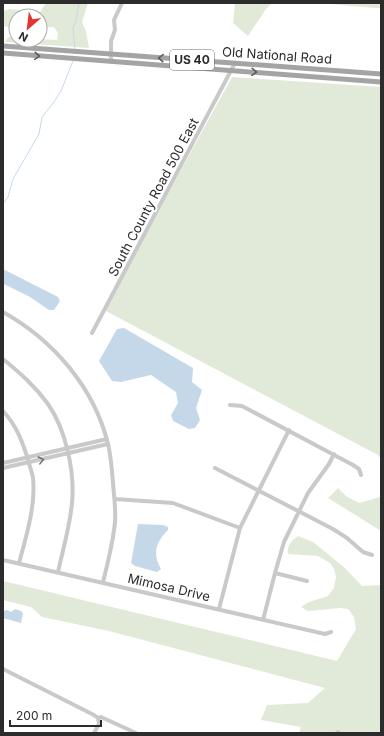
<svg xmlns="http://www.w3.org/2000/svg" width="384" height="736" font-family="Inter,sans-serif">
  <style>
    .green { fill: #e1ead9 }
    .water { fill: #c5d8ea }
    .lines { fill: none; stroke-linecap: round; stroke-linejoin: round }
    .stream { stroke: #c5d8ea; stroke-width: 1 }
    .minor { stroke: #c9c9c9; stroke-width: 4 }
    .major { stroke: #a4a4a4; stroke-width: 5 }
    .oneway { stroke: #5c5c5c }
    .oneway2 { stroke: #737373 }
    .labels { text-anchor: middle; stroke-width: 4; stroke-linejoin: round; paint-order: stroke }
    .shield { fill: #fff; stroke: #6b6b6b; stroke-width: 1 }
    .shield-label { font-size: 12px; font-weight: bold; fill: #2c2c2c }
    .street-label { font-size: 13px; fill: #2c2c2c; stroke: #fff }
  </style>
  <rect width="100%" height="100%" fill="#fff"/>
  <path class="green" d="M46 3H88L82 22 86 31 89 48 5 42 8 37H16V40H40V39L57 40 58 33 54 27 40 28V16H16V28L3 26V11L10 9 40 12Z
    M235 3H272L266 9 248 36 233 23Z
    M320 3H381V8H375Z
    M232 77 381 87V460L378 455 104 310Z
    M338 488 346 496 359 503 380 497 381 495V531L328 498Z
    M298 536 313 542 345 568 362 586 381 585V733H299L301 727 261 720 267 705 308 703 325 688 109 631 42 617 31 607 3 600V581L337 661 356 629 354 617 348 609 340 608 308 611 301 607 309 602 328 596 334 588 336 577 334 569 330 563 318 556 288 554C287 545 291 541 298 536Z"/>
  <path class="water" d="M3 269 58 297 60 301 54 310H49L30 297 6 285 3 284Z
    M124 328 193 368 192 382 202 390 196 408 200 420 195 428 189 429 173 421 171 415 178 403 176 392 151 375 121 382 112 381 99 361 117 329Z
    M138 524 163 525 168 527V530C156 542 152 553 161 569L157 572 135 566 131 563Z
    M15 609 21 611 23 614 21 623 3 618 4 611 7 610 11 612Z"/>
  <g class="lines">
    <path class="stream" d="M75 49 73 28 76 21 79 3
      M3 204 8 197 13 179 39 134 42 117 54 102 61 91 73 61"/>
    <path class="minor" d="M111 61V41L115 30 114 20 122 3
      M3 312C53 340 94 387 108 444 111 456 112 470 113 483 114 496 116 509 115 522 113 543 108 562 103 582
      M92 333 235 63
      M3 359C20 373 35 386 48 404 66 430 75 472 72 503 70 526 63 549 58 572
      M230 405 242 406 353 465 359 469 361 475
      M3 411C17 426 23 443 29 463 30 468 32 472 33 478 36 505 26 537 19 563
      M3 463 107 439
      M3 468 108 444
      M215 468 333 529 347 538 363 552 372 555
      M115 499 173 503 240 528
      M3 560 325 634 331 632
      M275 573 307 581
      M219 609 240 528 289 430
      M263 620 275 573 284 542 308 493 329 464 334 454
      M3 669 94 715 98 718 101 717 136 733
      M94 733 99 724 98 718
      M337 733 338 732"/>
    <path class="major" d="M3 46 381 74
      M3 53 381 82"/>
  </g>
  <defs><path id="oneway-chevron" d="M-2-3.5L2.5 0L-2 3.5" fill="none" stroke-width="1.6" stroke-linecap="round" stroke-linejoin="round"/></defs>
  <g class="oneway">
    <use href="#oneway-chevron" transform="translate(37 56) rotate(4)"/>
    <use href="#oneway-chevron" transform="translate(161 58) rotate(-176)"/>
    <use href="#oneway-chevron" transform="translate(254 72) rotate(4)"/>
  </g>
  <use class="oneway2" href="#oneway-chevron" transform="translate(41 460) rotate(-14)"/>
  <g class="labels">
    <rect class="shield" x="170" y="50" width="44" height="20" rx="3"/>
    <g class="shield-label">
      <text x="192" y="64">US 40</text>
    </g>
    <g class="street-label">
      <text transform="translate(277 55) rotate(4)" y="5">Old National Road</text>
      <text transform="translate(153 197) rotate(-62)" y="5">South County Road 500 East</text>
      <text transform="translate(169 587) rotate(13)" y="5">Mimosa Drive</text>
    </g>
  </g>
  <rect width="384" height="736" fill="none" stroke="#2c2c2c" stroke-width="8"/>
  <g transform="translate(28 28) rotate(208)"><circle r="19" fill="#ffffff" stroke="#ababab"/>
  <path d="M0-3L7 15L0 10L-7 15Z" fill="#e23430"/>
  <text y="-6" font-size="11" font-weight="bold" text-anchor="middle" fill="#2c2c2c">N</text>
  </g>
  <path d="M10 720v6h91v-6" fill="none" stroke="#2c2c2c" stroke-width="2"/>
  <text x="16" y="720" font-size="12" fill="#2c2c2c" stroke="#ffffff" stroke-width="3" paint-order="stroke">200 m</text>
</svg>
